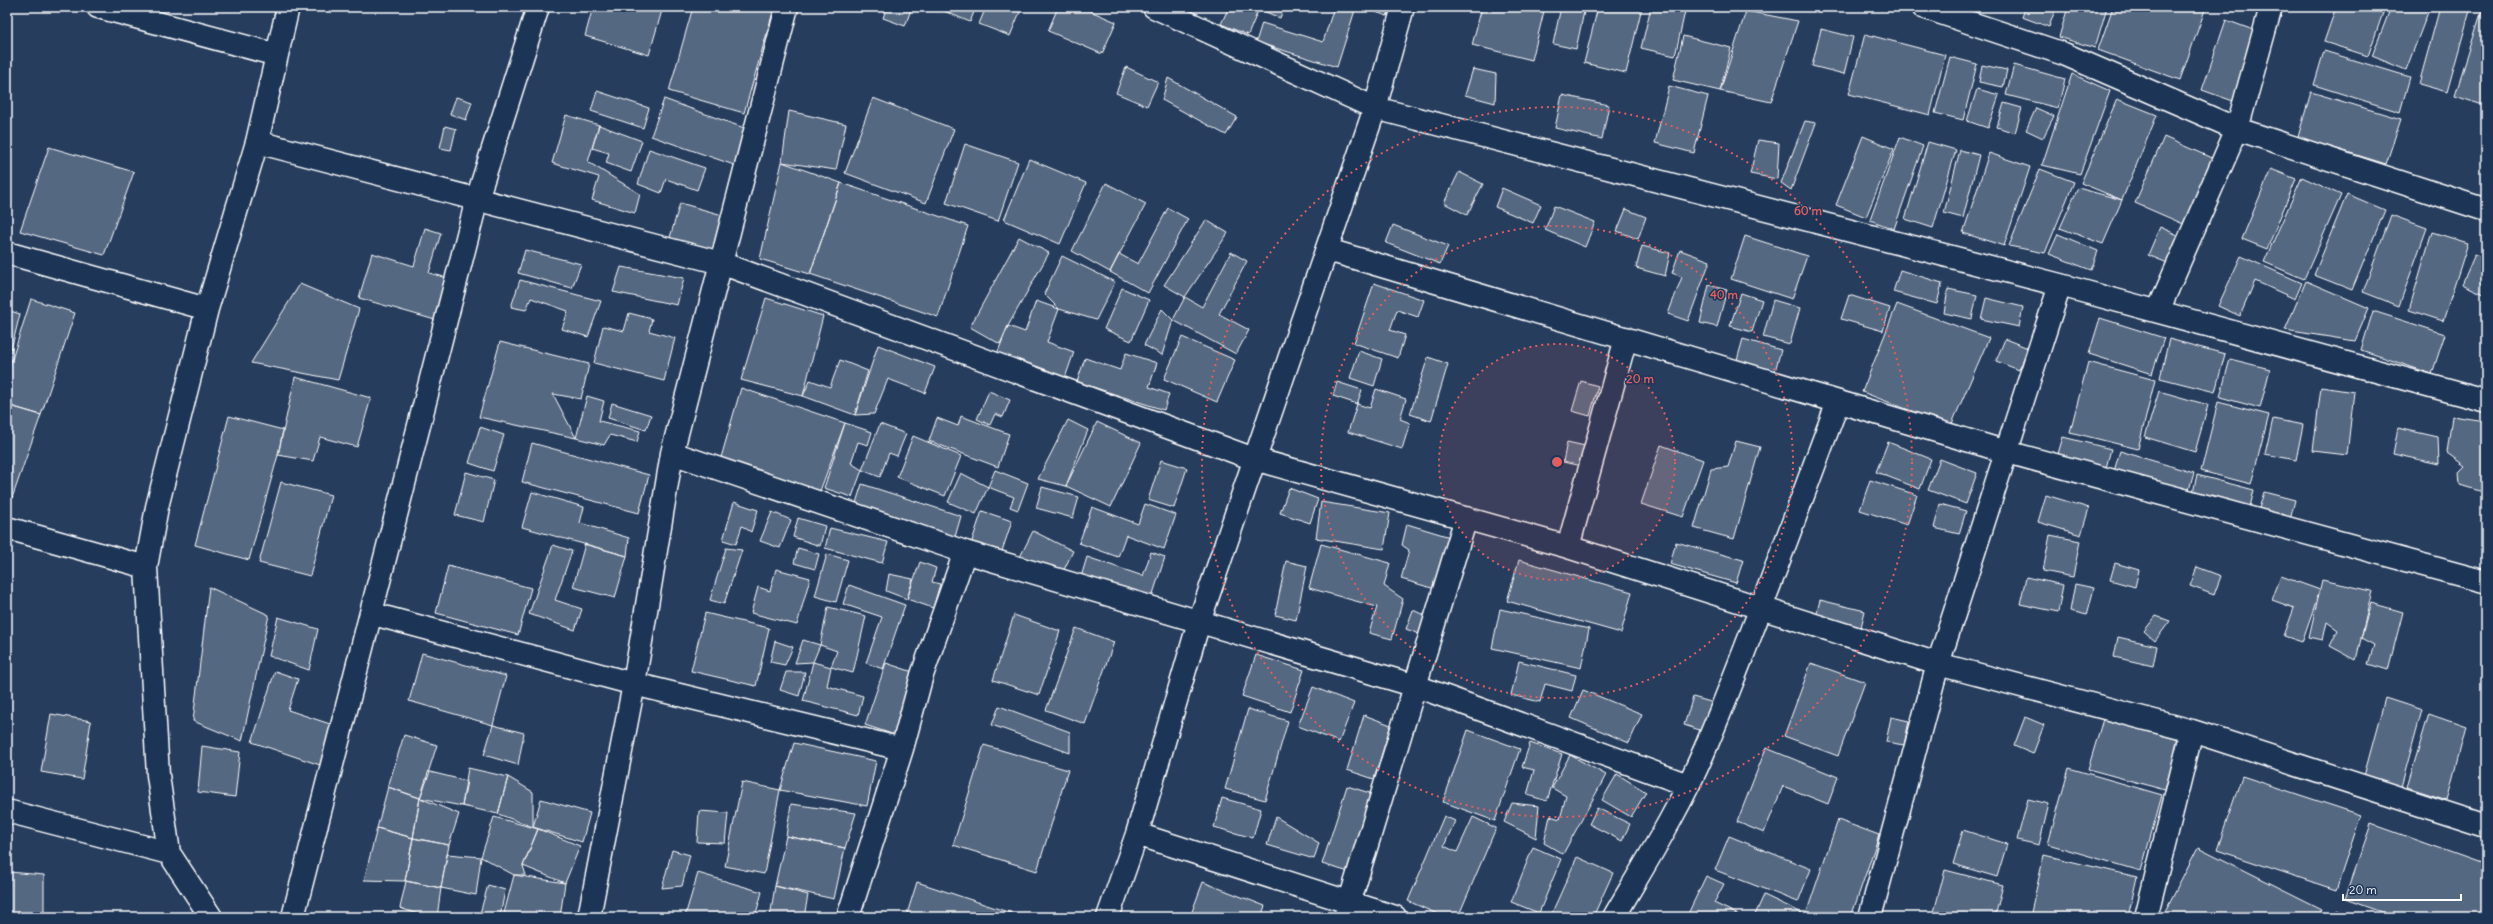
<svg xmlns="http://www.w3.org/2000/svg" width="2493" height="924" font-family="Delius,sans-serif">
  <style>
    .building { fill: #556781; stroke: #fff }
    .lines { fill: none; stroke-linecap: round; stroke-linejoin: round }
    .minor-casing { stroke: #fff; stroke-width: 25 }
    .minor { stroke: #1d3557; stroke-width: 22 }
    .ring { fill: none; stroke: #e05e5e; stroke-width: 2; stroke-dasharray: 2 4 }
    .centre { fill: #e05e5e; stroke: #1d3557; stroke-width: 2 }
    .ring-label { font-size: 12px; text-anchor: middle; font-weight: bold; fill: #e05e5e; stroke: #1d3557; stroke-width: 3; stroke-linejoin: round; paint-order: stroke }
  </style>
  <rect width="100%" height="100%" fill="#263d5e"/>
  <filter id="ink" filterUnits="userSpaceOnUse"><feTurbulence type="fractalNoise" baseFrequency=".025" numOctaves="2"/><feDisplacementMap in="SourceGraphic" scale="8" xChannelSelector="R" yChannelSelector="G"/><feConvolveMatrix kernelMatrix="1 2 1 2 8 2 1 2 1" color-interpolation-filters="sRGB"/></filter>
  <g filter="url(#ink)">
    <path class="building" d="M593 7H663L649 55 585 36Z
      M693 7H755L773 12 744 113 669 91Z
      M887 7H912L905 26 883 18Z
      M946 7H976L970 22 944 11Z
      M986 7H1022L1010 36 979 24Z
      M1058 7H1081L1116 22 1102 54 1048 31Z
      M1229 7H1249L1258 11 1248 35 1221 24Z
      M1262 7H1284L1280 18 1261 10Z
      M1334 7H1356L1337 67 1256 42 1262 23 1323 42Z
      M1362 7H1390L1387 16Z
      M1482 7H1545L1532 60 1472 45Z
      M1561 7H1585L1576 49 1553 44Z
      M1598 7H1642L1626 73 1584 63Z
      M1651 7H1686L1675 56 1641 48Z
      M2026 7H2056L2049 27 2022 17Z
      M2068 7H2107L2095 48 2059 37Z
      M2113 7H2206L2180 80 2098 50Z
      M2336 7H2385L2368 56 2324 42Z
      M2391 7H2430L2406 70 2372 56Z
      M2440 7H2471L2447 92 2419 84Z
      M2482 10 2486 11V106L2455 96Z
      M1746 11 1798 21 1771 102 1720 91Z
      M2226 20 2256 31 2233 101 2202 90Z
      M1821 29 1853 37 1844 74 1812 66Z
      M1865 34 1945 55 1930 115 1849 94Z
      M1683 36 1731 48 1720 91 1673 80Z
      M2324 51 2410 77 2400 112 2314 85Z
      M1950 57 1977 64 1963 120 1935 113Z
      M1982 65 2007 70 2003 87 1979 82Z
      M2014 65 2065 79 2058 108 2006 95Z
      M1126 67 1158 82 1147 106 1116 93Z
      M1473 69 1496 74 1495 103 1465 95Z
      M2072 74 2110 91 2080 174 2042 165Z
      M1168 78 1237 117 1226 135 1162 100Z
      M1669 86 1708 96 1694 153 1655 143Z
      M1977 89 1999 95 1988 128 1967 121Z
      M597 91 649 108 643 128 591 111Z
      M2311 92 2401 119 2386 164 2298 137Z
      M1562 95 1609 105 1602 139 1555 128Z
      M456 97 472 102 466 120 450 114Z
      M873 98 954 129 926 203 845 173Z
      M664 99 747 129 734 165 651 136Z
      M2117 99 2157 115 2122 200 2081 183Z
      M2004 103 2022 108 2015 133 1997 127Z
      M2036 108 2054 116 2043 138 2026 130Z
      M789 111 846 124 836 170 782 162Z
      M566 115 599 125 588 162 640 194 635 213 592 200 599 177 552 163Z
      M1805 121 1816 123 1791 190 1781 183Z
      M599 125 642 141 631 172 606 163 609 153 592 148Z
      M445 126 456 129 451 150 440 148Z
      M1863 136 1894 149 1866 217 1836 205Z
      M1900 137 1923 146 1894 229 1870 220Z
      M2164 137 2216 160 2188 226 2135 203Z
      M1758 140 1779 143 1777 179 1750 174Z
      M1928 142 1956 150 1933 228 1905 219Z
      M965 144 1018 162 998 221 946 203Z
      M49 147 134 172 104 255 20 231Z
      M649 149 705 168 697 190 666 179 661 193 638 184Z
      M1960 150 1979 155 1963 218 1944 213Z
      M1989 153 2030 167 2004 246 1963 233Z
      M1029 159 1086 183 1060 244 1004 220Z
      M782 162 841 183 810 274 760 259Z
      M2040 169 2074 182 2045 253 2009 246Z
      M2271 169 2296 179 2267 249 2242 239Z
      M1459 172 1483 184 1467 215 1444 203Z
      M2302 177 2341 195 2304 279 2264 262Z
      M841 183 968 226 938 317 810 274Z
      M1106 183 1146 204 1110 272 1072 251Z
      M1502 188 1541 205 1533 223 1495 207Z
      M2078 188 2122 200 2103 244 2060 228Z
      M2347 194 2385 210 2352 290 2314 275Z
      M680 203 726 216 716 254 669 241Z
      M1554 206 1595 222 1585 247 1545 230Z
      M1168 208 1188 219 1148 293 1110 272 1119 254 1138 264Z
      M1626 209 1646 217 1638 239 1617 231Z
      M2391 215 2427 228 2399 306 2363 292Z
      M1206 220 1228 233 1185 297 1164 285Z
      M1393 225 1448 246 1440 264 1386 243Z
      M2160 227 2182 237 2170 264 2148 255Z
      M425 228 441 233 429 273 448 278 435 320 359 298 372 253 414 266Z
      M2432 232 2468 243 2443 321 2409 310Z
      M2058 234 2098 251 2091 270 2049 254Z
      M1745 236 1807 256 1792 299 1731 279Z
      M1019 237 1049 253 1008 326 1000 344 970 327Z
      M1642 246 1670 253 1665 276 1636 268Z
      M525 250 581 264 572 288 518 273Z
      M1680 250 1710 261 1688 321 1668 314 1682 277 1672 273Z
      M1231 252 1247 261 1219 314 1249 330 1236 354 1173 320 1185 297 1202 307Z
      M2475 254 2486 259V295L2462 284Z
      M1062 256 1115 282 1096 320 1059 309 1044 294Z
      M2241 256 2302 283 2295 299 2255 281 2240 316 2218 306Z
      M621 267 684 278 677 305 613 292Z
      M1900 270 1942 283 1937 304 1893 292Z
      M520 280 601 301 588 337 562 329 568 311 531 298 526 310 511 307Z
      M2306 281 2369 308 2355 341 2285 330Z
      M1374 283 1424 300 1418 317 1397 310 1390 330 1405 335 1398 358 1354 343Z
      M300 284 359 309 338 380 251 363Z
      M1709 285 1727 290 1717 327 1700 323Z
      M1122 288 1149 300 1131 341 1104 329Z
      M1948 289 1977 295 1972 319 1944 313Z
      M1741 293 1762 300 1752 332 1730 326Z
      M1849 295 1890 308 1883 331 1841 319Z
      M766 298 823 316 803 396 741 380Z
      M1986 298 2023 307 2019 327 1981 319Z
      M31 299 75 313 41 415 7 405V375Z
      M1773 300 1800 308 1790 344 1763 337Z
      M1036 301 1059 309 1047 342 1074 352 1065 378 997 354 1008 326 1025 332Z
      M1897 304 1989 338 1951 426 1862 392Z
      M1162 309 1173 320 1162 355 1144 345Z
      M7 310 20 314 7 366Z
      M2373 311 2445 334 2432 374 2361 350Z
      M629 313 652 319 649 331 675 338 664 381 594 363 603 326 624 331Z
      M2100 318 2164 338 2152 374 2089 354Z
      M1182 337 1235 360 1217 402 1164 379Z
      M1743 339 1781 350 1775 371 1737 360Z
      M2005 339 2028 348 2019 370 1996 361Z
      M2169 339 2225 354 2215 392 2160 378Z
      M500 342 589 364 581 399 553 394 576 438 479 417Z
      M878 345 935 367 925 393 888 379 874 414 855 415Z
      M1359 351 1382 359 1374 386 1350 378Z
      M1126 353 1157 363 1149 387 1169 394 1164 410 1077 382 1085 358 1120 370Z
      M1428 357 1448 364 1431 421 1410 414Z
      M2230 359 2270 369 2260 408 2220 397Z
      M840 360 868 371 855 415 803 396 810 380 830 387Z
      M2088 362 2155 380 2138 449 2070 432Z
      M295 377 371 398 357 447 320 437 313 461 278 455Z
      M1581 381 1598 386 1590 416 1572 411Z
      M1337 382 1362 390 1357 404 1333 396Z
      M2321 387 2354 392 2347 455 2313 451Z
      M741 388 845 423 820 491 720 461Z
      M1376 389 1406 399 1400 419 1410 423 1402 449 1348 432 1357 404 1370 408Z
      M989 391 1010 400 1003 417 995 414 990 425 977 419Z
      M2159 391 2208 405 2195 452 2145 437Z
      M587 396 604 401 599 421 640 431 637 442 610 435 604 445 576 438Z
      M2218 402 2269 415 2251 484 2201 471Z
      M612 403 651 415 646 430 608 418Z
      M7 405 41 415 11 501 7 499Z
      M229 416 283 430 278 455 249 560 195 545Z
      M961 416 1009 434 998 467 929 441 937 418 958 426Z
      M2452 416 2486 421V493L2460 485 2459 472 2465 466 2447 453Z
      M2273 419 2303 425 2296 460 2265 454Z
      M1068 420 1088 430 1066 486 1038 479Z
      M1097 422 1141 443 1111 507 1066 486Z
      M845 423 872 432 868 445 858 442 851 463 862 470 852 497 824 488Z
      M880 424 906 434 897 456 889 453 880 477 862 470Z
      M480 427 504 435 493 471 469 463Z
      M2398 428 2438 437 2439 464 2393 454Z
      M913 436 961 456 945 496 897 477Z
      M2063 437 2111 449 2106 468 2057 457Z
      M1736 441 1760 447 1734 539 1694 528 1711 469 1728 467Z
      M1567 442 1585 446 1581 466 1563 462Z
      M1888 442 1931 459 1920 489 1876 472Z
      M532 443 649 475 639 513 522 482Z
      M1661 445 1703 460 1683 517 1641 504Z
      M2120 451 2194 473 2188 493 2114 471Z
      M1940 459 1977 473 1966 504 1928 490Z
      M1161 460 1187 468 1174 508 1148 500Z
      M995 470 1028 483 1018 510 1010 507 1014 497 988 487Z
      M466 472 494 480 484 522 455 515Z
      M961 473 988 487 976 514 948 502Z
      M2197 475 2254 490 2250 507 2193 492Z
      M1870 480 1917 495 1907 525 1860 510Z
      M281 482 331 495 310 576 259 563Z
      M862 484 961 516 955 537 855 506Z
      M1042 487 1079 497 1073 518 1036 508Z
      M1289 488 1318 499 1310 523 1280 513Z
      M532 492 584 507 580 523 629 538 627 556 522 527Z
      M2264 492 2295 500 2290 520 2258 512Z
      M2046 495 2089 508 2081 535 2038 522Z
      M734 502 758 510 751 532 742 526 736 544 723 540Z
      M1321 502 1390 513 1384 549 1316 538Z
      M1145 504 1176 515 1164 549 1126 535 1118 557 1079 543 1092 507 1138 524Z
      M1940 504 1966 511 1959 534 1934 528Z
      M982 511 1012 521 1001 554 971 544Z
      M772 512 791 520 780 548 760 541Z
      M798 518 825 526 820 546 793 537Z
      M1407 524 1450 537 1435 589 1401 579 1409 550 1402 545Z
      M830 528 888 542 882 563 825 548Z
      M1033 531 1073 551 1061 576 1020 557Z
      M2050 535 2080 541 2073 577 2043 571Z
      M1676 542 1743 560 1736 583 1670 564Z
      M585 544 627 556 615 598 573 587Z
      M1321 544 1390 563 1384 586 1403 599 1392 639 1369 633 1377 607 1309 588Z
      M553 545 572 551 555 600 582 609 575 630 529 614Z
      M726 548 742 550 724 604 710 600Z
      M798 548 819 554 815 569 794 563Z
      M1151 552 1165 557 1151 600 1081 577 1087 557 1143 576Z
      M827 554 848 560 836 602 815 596Z
      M1519 560 1632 592 1621 633 1507 601Z
      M1286 561 1307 566 1296 620 1275 615Z
      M920 562 936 568 932 582 940 584 933 608 907 599Z
      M2115 563 2139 570 2135 587 2110 580Z
      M448 566 531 588 518 635 436 613Z
      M2197 567 2221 576 2214 595 2190 586Z
      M776 569 810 578 797 625 751 613 758 587 770 591Z
      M889 574 913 579 907 599 886 591Z
      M2281 576 2320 590 2302 642 2284 636 2294 608 2272 600Z
      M2026 577 2063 585 2058 612 2020 604Z
      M2322 580 2372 591 2356 660 2330 646 2338 630 2327 622 2323 640 2309 637Z
      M2075 584 2094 588 2087 615 2070 611Z
      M849 585 905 605 883 669 866 663 882 617 843 604Z
      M209 587 269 615 242 741 193 721Z
      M1820 600 1865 611 1861 627 1816 616Z
      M2371 603 2403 612 2388 670 2368 664 2374 645 2361 638Z
      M828 607 866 616 853 673 831 667 837 651 820 645Z
      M1500 609 1589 629 1581 668 1492 648Z
      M1413 610 1426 616 1419 634 1406 629Z
      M705 613 769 628 756 686 691 671Z
      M1014 615 1060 631 1039 695 993 680Z
      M2156 616 2170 621 2155 641 2144 631Z
      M278 617 318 629 309 670 269 656Z
      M1076 628 1114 642 1085 724 1046 710Z
      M2118 637 2157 646 2153 666 2114 657Z
      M803 640 820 645 813 662 795 663Z
      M775 641 793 647 785 665 770 662Z
      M422 653 506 676 493 725 409 701Z
      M1256 655 1304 670 1290 712 1242 696Z
      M1519 661 1576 675 1572 691 1545 684 1540 702 1511 695Z
      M813 662 831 667 827 686 863 696 858 715 803 701Z
      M886 663 922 675 901 737 865 725Z
      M1811 663 1865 682 1838 756 1784 736Z
      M275 671 298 679 288 710 333 725 320 765 252 742Z
      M786 672H805L799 696 780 690Z
      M1313 687 1354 703 1339 742 1298 726Z
      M1583 690 1642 714 1629 743 1571 718Z
      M1693 697 1714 703 1706 732 1684 725Z
      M2385 698 2422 710 2401 787 2364 776Z
      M999 706 1070 732V753L992 725Z
      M1248 709 1288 721 1265 800 1225 789Z
      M51 714 91 721 82 779 41 772Z
      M2429 714 2466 727 2447 800 2407 787Z
      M1364 715 1391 725 1374 779 1347 770Z
      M1891 717 1909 721 1904 745 1886 742Z
      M2025 717 2044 725 2033 754 2014 746Z
      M2103 719 2179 740 2165 790 2088 769Z
      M493 725 524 733 518 765 484 755Z
      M1468 730 1520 749 1495 821 1443 802Z
      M404 735 437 745 420 798 388 787Z
      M794 743 876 761 867 806 780 790Z
      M1530 743 1562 754 1547 801 1527 795 1534 770 1522 767Z
      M984 745 1068 770 1037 871 953 845Z
      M202 746 240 752 235 797 198 792Z
      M1766 748 1838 777 1828 804 1783 786 1764 833 1737 822Z
      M1570 755 1606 775 1563 854 1544 843 1550 816 1560 819 1566 796 1552 788Z
      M468 768 508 777 498 814 462 806Z
      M2069 768 2162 795 2141 871 2048 844Z
      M430 772 467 781 462 806 420 798Z
      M1617 774 1646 792 1631 817 1602 800Z
      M2242 776 2361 815 2336 890 2217 850Z
      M508 777 533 792V827L498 814Z
      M742 782 780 790 764 874 725 866Z
      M1347 786 1373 794 1349 872 1322 864Z
      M388 787 420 798 413 838 377 828Z
      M420 798 459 814 449 845 413 838Z
      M1222 798 1261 809 1253 838 1214 827Z
      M541 799 590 813 582 842 533 827Z
      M2028 799 2049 804 2039 845 2017 840Z
      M1512 803 1539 806 1536 838 1504 822Z
      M791 804 856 813 845 848 786 836Z
      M1597 808 1630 824 1622 841 1589 824Z
      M699 811 728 813 725 843 697 842Z
      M1444 816 1455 821 1444 846 1457 852 1473 817 1496 828 1458 917H1444L1408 901Z
      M494 817 538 829 523 866 526 875H514L481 857Z
      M1276 817 1319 843 1314 859 1267 845Z
      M1838 820 1879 835 1851 917H1805Z
      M2371 824 2486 865V902L2481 917H2395L2345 899Z
      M377 828 413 838 405 881 364 880Z
      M538 829 580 846 565 883 523 866Z
      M1963 830 2007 844 1997 877 1953 864Z
      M786 836 845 848 834 899 775 886Z
      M1729 836 1811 869 1798 902 1715 870Z
      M413 838 449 845 441 888 405 881Z
      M1533 847 1561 859 1539 913 1511 902Z
      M2198 847 2322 909 2318 917H2162Z
      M672 850 690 855 682 886 662 888Z
      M447 854 481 857 476 895 441 888Z
      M2044 855 2137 877 2128 917H2030Z
      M1577 857 1613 873 1593 917H1550Z
      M1945 870 2003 885 1995 917H1952L1934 912Z
      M9 872 44 875V917H8Z
      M698 873 762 892 755 917 685 916Z
      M514 875 565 883 560 917H503Z
      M1706 876 1724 884 1714 903 1743 917 1687 916Z
      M406 881 441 888 437 917H426L400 908Z
      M917 882 1023 917H906Z
      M1203 882 1265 906 1261 917H1190Z
      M488 885 505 890 500 917H479Z
      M775 886 808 895 804 917H770Z
      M1764 895 1802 913 1800 917H1754Z
      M2338 910 2353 917H2335Z"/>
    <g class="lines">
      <defs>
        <path id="minor" d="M98 7 277 55
          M1154 7 1375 108 2060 285 2486 401
          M1923 7 2064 54 2237 129 2486 210
          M257 142 721 263 1254 459 1568 547 1938 664 2192 731 2486 826
          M1328 250 2007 452 2486 582
          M7 253 207 309
          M2158 311 2237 129 2271 7
          M672 453 965 552 1416 686 1688 785
          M7 528 146 567
          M1568 547 1626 338
          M373 614 634 684 902 749
          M7 811 169 853
          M1137 834 1395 917
          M211 917 169 853 158 775 146 567 157 507 207 309 257 142 288 7
          M293 917 477 199 538 7
          M589 917 634 684 672 453 787 7
          M848 917 902 749 922 675 965 552
          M1108 917 1137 834 1199 622 1375 108 1403 7
          M1345 917 1466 518
          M1614 917C1646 862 1680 808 1705 749 1753 635 1794 518 1838 402
          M1870 917 1938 664 2060 285
          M2146 917 2192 731"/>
      </defs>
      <use href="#minor" class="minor-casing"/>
      <use href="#minor" class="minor"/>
    </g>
  </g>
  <circle cx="1557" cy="462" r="118" fill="#e05e5e" fill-opacity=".12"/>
  <g class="ring">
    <circle cx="1557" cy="462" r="118"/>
    <circle cx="1557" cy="462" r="236"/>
    <circle cx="1557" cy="462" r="355"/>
  </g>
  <circle cx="1557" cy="462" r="6" class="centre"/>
  <g class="ring-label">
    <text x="1808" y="215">60 m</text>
    <text x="1724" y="299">40 m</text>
    <text x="1640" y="383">20 m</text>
  </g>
  <rect width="2493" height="924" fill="none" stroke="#1d3557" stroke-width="24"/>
  <rect x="12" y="12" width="2469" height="900" fill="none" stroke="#fff" stroke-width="1.5" filter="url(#ink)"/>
  <path d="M2343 894v6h118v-6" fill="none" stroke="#ffffff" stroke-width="2"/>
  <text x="2349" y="894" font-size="12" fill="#ffffff" stroke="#1d3557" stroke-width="3" paint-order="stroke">20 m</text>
</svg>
